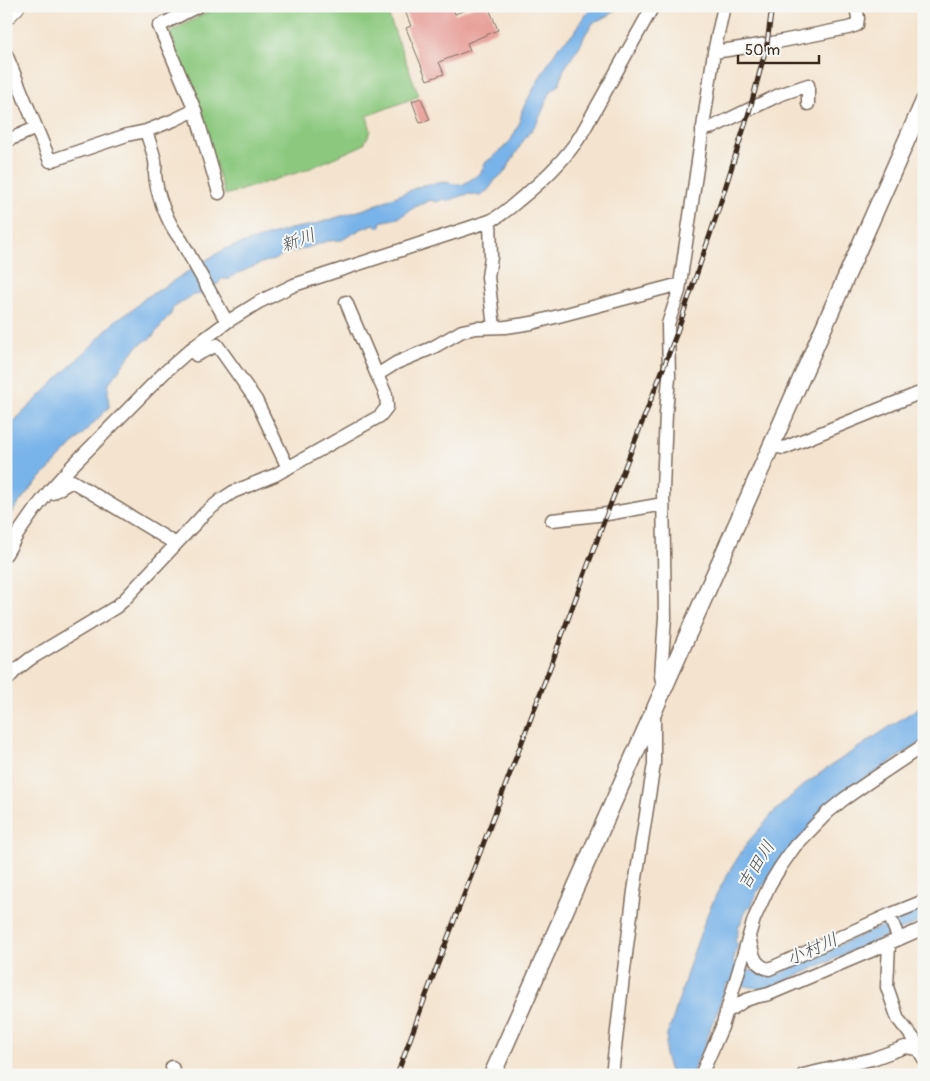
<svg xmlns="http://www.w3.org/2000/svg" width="930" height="1081" font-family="Pangolin,'Klee One',sans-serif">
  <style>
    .green { fill: #8cc97f; stroke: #647a4e }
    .water { fill: #78b3e9; stroke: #5a6e84 }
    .building { fill: #e6958f }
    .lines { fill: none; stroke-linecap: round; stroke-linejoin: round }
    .street-casing { stroke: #7c6b5c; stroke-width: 15 }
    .secondary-casing { stroke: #7c6b5c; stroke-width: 19 }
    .primary-casing { stroke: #7c6b5c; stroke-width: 21 }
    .street { stroke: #fff; stroke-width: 12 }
    .secondary { stroke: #fff; stroke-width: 16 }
    .primary { stroke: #fff; stroke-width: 19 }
    .rail-casing { stroke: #3b2a1e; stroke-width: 5 }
    .rail { stroke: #f6f6f2; stroke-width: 3; stroke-dasharray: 9; stroke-linecap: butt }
    .labels { text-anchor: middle; stroke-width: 4; stroke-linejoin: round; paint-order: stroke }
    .water-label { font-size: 18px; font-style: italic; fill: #4d535b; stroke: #f6f6f2 }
  </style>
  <rect width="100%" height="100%" fill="#f6f6f2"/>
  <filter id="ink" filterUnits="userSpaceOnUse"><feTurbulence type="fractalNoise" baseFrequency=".02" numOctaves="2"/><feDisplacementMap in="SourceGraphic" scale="10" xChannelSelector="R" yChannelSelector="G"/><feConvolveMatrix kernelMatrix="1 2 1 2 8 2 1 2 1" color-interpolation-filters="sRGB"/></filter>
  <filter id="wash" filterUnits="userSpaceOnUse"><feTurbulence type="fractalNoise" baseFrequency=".0096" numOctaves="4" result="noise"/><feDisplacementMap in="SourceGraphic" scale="20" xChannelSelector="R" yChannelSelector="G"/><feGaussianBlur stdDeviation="1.12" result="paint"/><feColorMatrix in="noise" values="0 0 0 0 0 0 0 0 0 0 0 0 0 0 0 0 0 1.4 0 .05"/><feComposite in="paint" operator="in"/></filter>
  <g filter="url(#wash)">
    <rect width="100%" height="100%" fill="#f4e4cf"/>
    <path class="green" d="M219 6H385L419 96 367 116 371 131 363 145 306 170 225 195 200 115 170 32Z"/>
    <path class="water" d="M592 6H619L610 15 594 22 586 33 581 44 564 69 559 85 551 91 537 123 525 138 504 173 495 180 489 189 481 196 468 194 447 201 445 199 436 202 431 200 415 207 398 218 380 222 381 227H377L374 224 361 229 342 240 327 241 310 247 284 254 275 260 264 262 234 275 230 279H221L218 284 203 294 193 295 173 308 171 314 160 327 152 337 139 345 131 354 109 383 108 393 109 407 29 490 6 520V429L92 345 117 319 132 310 145 298 159 290 201 263 225 249 290 229 312 225 368 208 423 185 444 182 462 185 480 174 486 162 498 153 511 140 520 122 522 110 540 77 559 46 573 34Z
      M924 704V740L836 799 763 886 757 892 751 907 746 909 742 921 738 927V933L735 941 738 944 733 963 748 970 769 976 779 974 800 962 924 908V920L872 942 774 986 763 989 727 983 714 1021 712 1023 704 1048 696 1062 692 1075H671L665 1055 667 1035 672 1022 692 957 707 915 717 893 729 872 747 843 775 811 801 787 829 767Z"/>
    <g id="blocks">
      <path class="building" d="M403 6H452L455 14 475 6H488L498 30 467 43 470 50 439 62 444 74 427 80 406 28 411 26Z
        M421 98 430 120 420 123 412 101Z"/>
    </g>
  </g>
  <g filter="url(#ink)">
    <use href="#blocks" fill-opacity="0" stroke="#7c6b5c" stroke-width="1"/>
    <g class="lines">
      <defs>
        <path id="street" d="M198 6 159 26 195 110 219 193
          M714 52 767 44 848 28 857 25 858 18 856 6
          M6 54 50 161 127 135 146 131 174 120 195 110
          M702 130 713 127 779 95 808 85V104
          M146 131C149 141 153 151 155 161 156 166 155 169 155 173 156 194 168 224 181 240L227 322
          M6 141 36 128
          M490 221 491 257 488 277 494 327
          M346 302 377 375
          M191 349 196 355 217 345 256 400 288 468
          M771 446 784 448 917 394
          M52 493 72 481 176 544
          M552 520 607 514 663 504
          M6 554 17 535 33 512 51 489 71 467 164 373 191 349 227 322 259 302 294 285 490 221C500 216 510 208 519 200 543 181 564 161 581 135L653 6
          M6 681 16 670 30 659 116 607 124 600 205 513 221 500 233 492 275 475 380 416 387 407 386 395 377 375 396 363 432 348 462 331 476 328 506 327 532 323 680 284
          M664 689 661 676 665 617 663 490 666 413 669 378 668 324 679 291 714 52 724 6
          M889 915 899 939
          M749 937C753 951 752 965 769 969L889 915 924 901
          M889 944 887 987 898 1019 914 1039 918 1049
          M726 1012C733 1009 738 1005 744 1001 752 997 761 996 769 994L899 939 924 928
          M172 1067 175 1075
          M612 1075 622 986 634 891 654 764V716
          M701 1075 722 1027 754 919 770 884 781 866 795 846 828 812 844 799 867 783 924 745
          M803 1075 872 1059 905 1047 918 1049 924 1059"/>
        <path id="secondary" d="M492 1075 653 713 924 101"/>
        <path id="primary" d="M6 15 15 6"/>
      </defs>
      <use href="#street" class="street-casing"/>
      <use href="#secondary" class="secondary-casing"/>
      <use href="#primary" class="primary-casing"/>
      <use href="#street" class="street"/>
      <use href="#secondary" class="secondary"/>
      <use href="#primary" class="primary"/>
      <defs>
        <path id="rail" d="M397 1075 425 998 554 657 609 508 676 335 716 217 750 109 767 44 772 6"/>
      </defs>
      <use href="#rail" class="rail-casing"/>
      <use href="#rail" class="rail"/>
    </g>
  </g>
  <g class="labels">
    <g class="water-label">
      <text transform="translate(298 240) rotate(-20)" y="6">新川</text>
      <text transform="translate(756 865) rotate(-58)" y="6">吉田川</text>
      <text transform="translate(812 949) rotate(-24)" y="6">小村川</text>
    </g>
  </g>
  <rect width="930" height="1081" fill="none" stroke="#f6f6f2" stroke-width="25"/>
  <path d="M738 55v8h81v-8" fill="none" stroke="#3b2a1e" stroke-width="2.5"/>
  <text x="745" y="55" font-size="15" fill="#3b2a1e" stroke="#f6f6f2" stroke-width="4" paint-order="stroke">50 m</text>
</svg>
